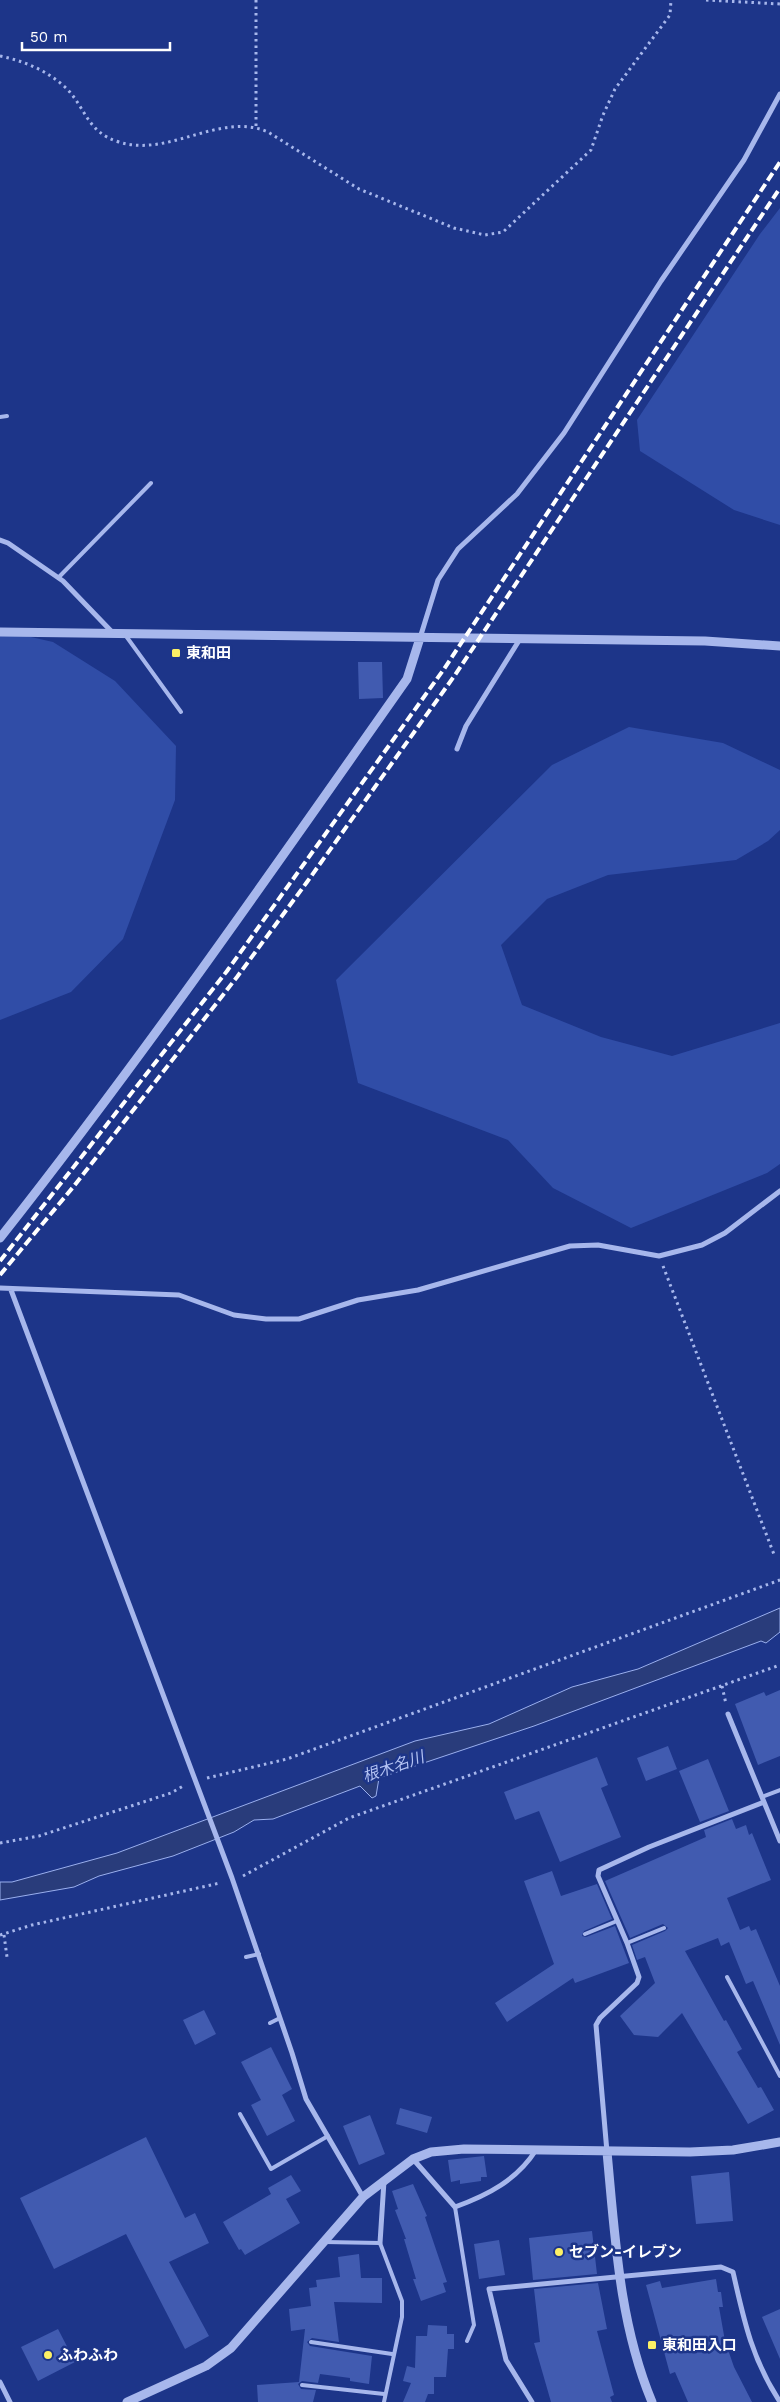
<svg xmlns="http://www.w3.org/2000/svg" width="780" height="2402" font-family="'Work Sans','Noto Sans JP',sans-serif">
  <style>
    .green { fill: #304da7 }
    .water { fill: #293c7b; stroke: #9aafee }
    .building { fill: #415bb0 }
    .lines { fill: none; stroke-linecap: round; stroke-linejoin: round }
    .path { stroke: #a7b7ec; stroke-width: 3; stroke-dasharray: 2.5 4; stroke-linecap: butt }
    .service { stroke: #a7b7ec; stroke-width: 4 }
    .minor { stroke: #a7b7ec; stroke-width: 5 }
    .tertiary { stroke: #a7b7ec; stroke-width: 9 }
    .rail { stroke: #fff; stroke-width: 4; stroke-dasharray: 9 4; stroke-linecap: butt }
    .poi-dot { fill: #fcf065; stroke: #1d3589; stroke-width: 2 }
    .labels { text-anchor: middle; stroke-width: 5; stroke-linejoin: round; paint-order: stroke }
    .poi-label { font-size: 15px; font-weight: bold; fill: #fff; stroke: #1d3589; text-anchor: start }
    .water-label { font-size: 16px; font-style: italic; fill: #b3c2f3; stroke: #1d3589 }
  </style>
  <rect width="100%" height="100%" fill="#1d3589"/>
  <path class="green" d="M780 208V525L734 510 640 451 637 420 760 234Z
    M0 630 53 642 115 681 176 746 175 800 123 939 71 992 0 1020Z
    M629 727 723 743 780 770V830L768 841 736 860 608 875 547 899 501 945 522 1005 601 1037 672 1056 780 1023V1164L767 1173 631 1228 553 1188 508 1140 358 1083 336 980 552 765Z"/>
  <path class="water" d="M780 1608V1632L766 1643 761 1641 534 1726 379 1778 376 1796 372 1798 360 1786 273 1819 254 1820 234 1832 173 1856 99 1876 74 1887 0 1900V1882H12L117 1853 415 1741 489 1724 572 1687 638 1669Z"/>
  <path class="building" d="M358 662H382L383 698 359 699Z
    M780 1690V1756L758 1765 735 1704 764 1692 766 1696Z
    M668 1746 677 1769 646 1781 637 1758Z
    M597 1757 608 1785 601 1788 621 1837 560 1862 539 1811 515 1820 504 1792Z
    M708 1759 729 1811 700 1822 679 1771Z
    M732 1819 736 1829 746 1825 749 1835 752 1833 771 1880 727 1898 740 1930 749 1926 751 1931 756 1929 780 1986V2045L753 1981 746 1984 729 1942 721 1946 718 1938 685 1951 724 2021 726 2020 742 2049 737 2052 758 2088 761 2087 774 2110 748 2124 682 2013 658 2037 634 2035 620 2016 655 1983 645 1957 637 1960 632 1945 665 1931 668 1928 663 1924 630 1938 605 1881 706 1837 704 1830Z
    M552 1871 561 1896 597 1884 612 1919 584 1931 582 1936 586 1937 615 1926 629 1963 575 1983 573 1978 507 2022 495 2003 554 1964 524 1881Z
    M204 2010 216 2034 195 2045 183 2020Z
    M271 2047 292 2089 282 2095 295 2121 267 2136 251 2105 261 2100 241 2062Z
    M400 2108 432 2117 427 2133 396 2124Z
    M370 2115 385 2154 359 2165 343 2126Z
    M146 2137 185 2218 195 2213 209 2243 169 2262 209 2336 185 2349 126 2234 54 2269 20 2198Z
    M484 2156 487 2177H481V2181L460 2184V2180L451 2182 448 2160Z
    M729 2172 733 2221 696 2224 691 2176Z
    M291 2175 301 2191 286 2199 300 2223 245 2255 241 2249 239 2250 223 2222 271 2194 268 2188Z
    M413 2184 427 2216 425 2217 447 2282 443 2283 446 2292 421 2301 413 2279H416L404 2239H406L395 2210 398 2209 392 2191Z
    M592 2231 597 2274 533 2280 529 2238Z
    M499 2240 505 2275 479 2279 474 2244Z
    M359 2254 361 2278H382V2303L334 2302 339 2342 312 2338 307 2342 310 2346 372 2356 369 2384 350 2381V2378L320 2374 318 2383 302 2381 298 2384 301 2389 316 2390 313 2402H258L257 2385 299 2382 305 2329 291 2331 289 2309 311 2306 309 2288 317 2287 316 2280 340 2277 338 2257Z
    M716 2279 718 2292H721L723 2307H719L725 2341 734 2367 752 2402H688L675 2372 670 2374 646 2285 660 2281 662 2288Z
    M598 2283 607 2329 597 2331 614 2395 610 2397 612 2402H551L534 2343 540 2342 534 2289Z
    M780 2309V2359L762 2317Z
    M428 2325 447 2326V2334H454V2349H448L446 2377H434V2394H428L425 2402H403L411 2383 403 2381 407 2366 415 2368 416 2336H427Z
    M58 2329 75 2362 38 2381 21 2347Z"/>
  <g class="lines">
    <path class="path" d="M706 0 780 4
      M0 56C24 61 46 70 65 87 86 107 86 132 119 142 169 158 220 111 268 132L359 189 454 228 485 235 503 232 591 150 603 115 615 89 670 15 671 0
      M256 126V0
      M663 1266 775 1557
      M722 1686 726 1704
      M207 1778 287 1759 780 1580
      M0 1843 39 1836 171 1793 185 1785
      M243 1876 349 1818 780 1665
      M0 1935 32 1925 220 1883
      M4 1935 7 1957"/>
    <path class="service" d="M0 417 7 416
      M59 577 151 483
      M126 636 181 712
      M762 1797 780 1790
      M585 1934 617 1921
      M627 1943 664 1928
      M246 1957 259 1954
      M727 1977 780 2076
      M270 2023 280 2018
      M240 2114 271 2169 328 2136
      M455 2207 474 2325 467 2341
      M325 2242 380 2243 402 2301V2317L384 2402
      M311 2342 392 2354
      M302 2385 384 2394"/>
    <path class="minor" d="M0 540 8 543 63 581 113 633
      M420 638 438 580 458 549 517 494 564 433 661 281 744 160 780 94
      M457 749 466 726 520 639
      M0 1288 179 1295 234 1315 266 1319H299L358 1300 418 1290 570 1246 598 1245 659 1256 702 1245 725 1233 780 1191
      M11 1290 232 1878 292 2053 306 2099 363 2197
      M728 1714 780 1841
      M607 2152 596 2025 600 2018 637 1983 639 1977 627 1943 598 1876 599 1870 649 1847 764 1802
      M413 2159 455 2207C488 2195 517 2180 536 2150
      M380 2243 384 2181
      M0 2382 10 2402
      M532 2402 506 2360 489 2289 721 2267 733 2272C744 2321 752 2359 780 2402"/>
    <path class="tertiary" d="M0 632 705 641 780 646
      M0 1238C143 1057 274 868 407 679L420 638
      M607 2152C615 2236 619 2323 652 2402
      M127 2402 206 2366 231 2348 363 2197 413 2159 431 2152 464 2149 690 2152 733 2150 780 2142"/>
    <path class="rail" d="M0 1261 227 971 444 669 780 162
      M0 1275 74 1186 237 977 307 882 455 675 780 188"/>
  </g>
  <g class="poi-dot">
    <rect x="171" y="648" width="10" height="10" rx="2.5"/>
    <circle cx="559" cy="2252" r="5"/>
    <rect x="647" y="2340" width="10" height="10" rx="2.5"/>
    <circle cx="48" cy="2355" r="5"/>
  </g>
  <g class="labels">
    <g class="poi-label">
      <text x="186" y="658">東和田</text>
      <text x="569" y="2257">セブン-イレブン</text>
      <text x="662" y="2350">東和田入口</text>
      <text x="58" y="2360">ふわふわ</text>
    </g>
    <g class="water-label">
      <text transform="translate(393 1766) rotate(-19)" y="6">根木名川</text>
    </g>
  </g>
  <path d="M22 42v8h148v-8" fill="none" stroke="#ffffff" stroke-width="2.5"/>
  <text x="30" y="42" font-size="15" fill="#ffffff" stroke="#1d3589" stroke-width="4" paint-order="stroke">50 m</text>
</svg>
